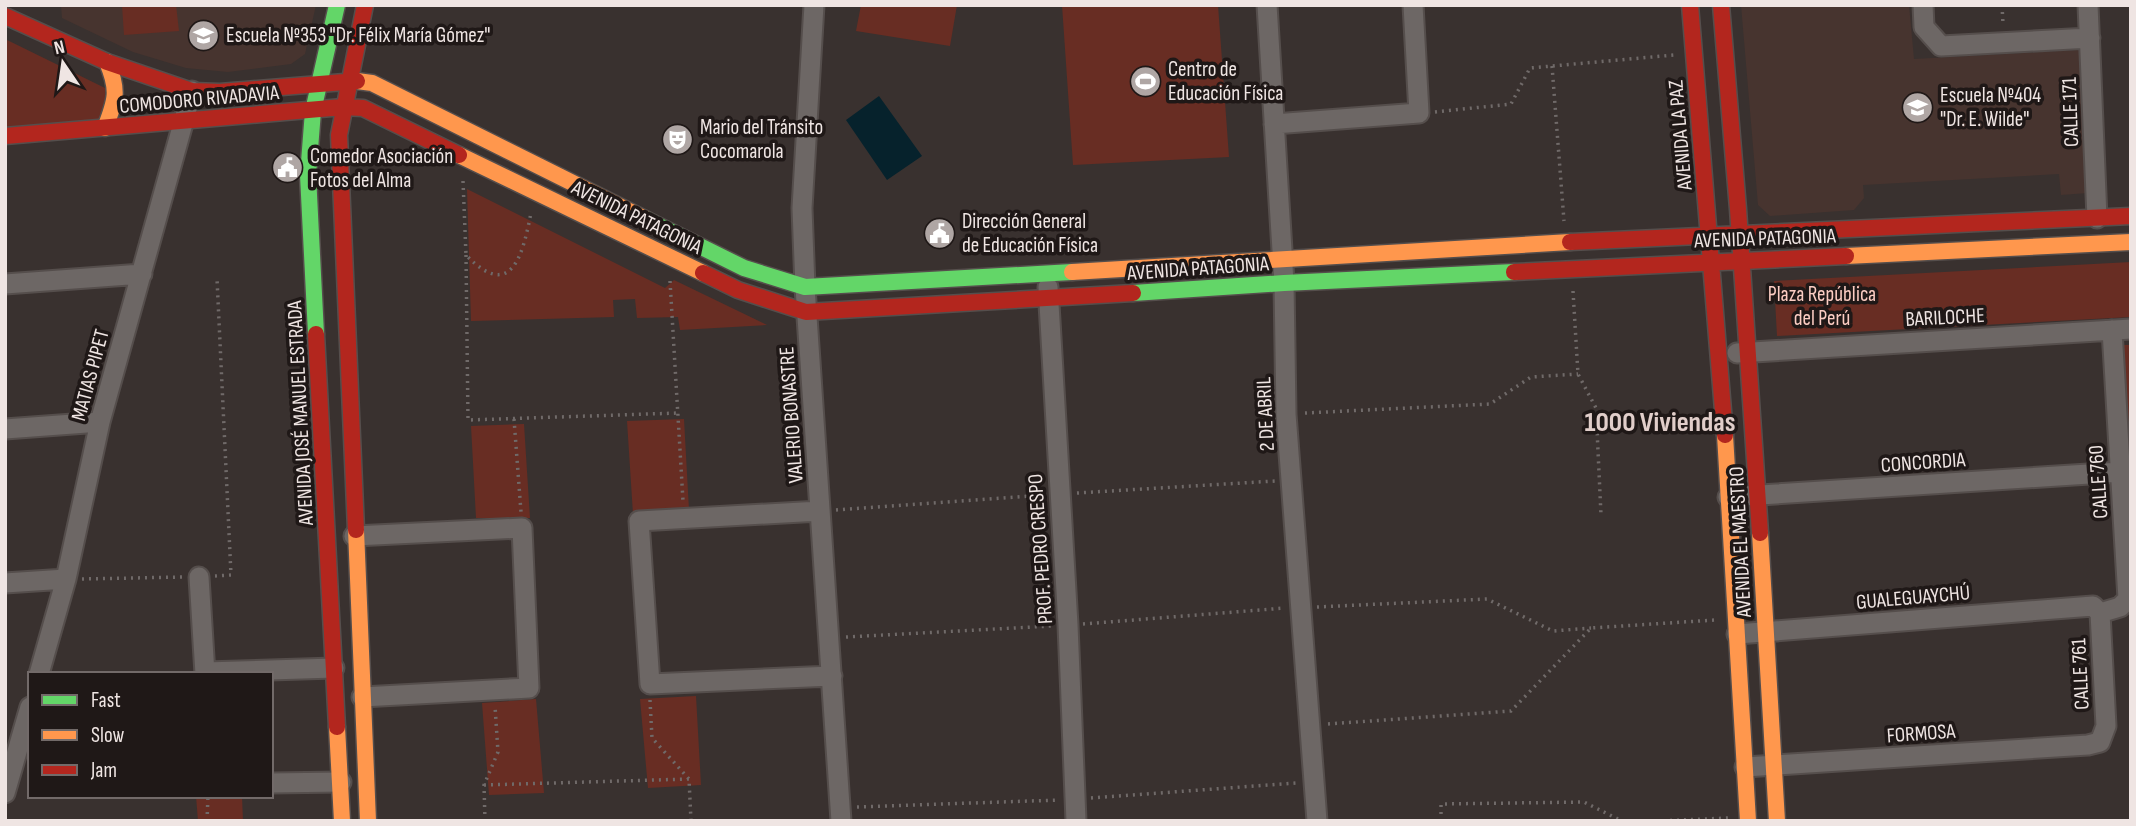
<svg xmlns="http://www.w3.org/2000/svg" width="2136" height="826" font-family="'Sofia Sans Condensed',sans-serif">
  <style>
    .built { fill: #47342f }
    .green { fill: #682d23 }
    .water { fill: #06222c }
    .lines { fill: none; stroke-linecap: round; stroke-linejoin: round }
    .street-casing { stroke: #554e4c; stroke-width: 23 }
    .fast-casing { stroke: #554e4c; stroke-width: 19 }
    .slow-casing { stroke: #554e4c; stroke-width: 19 }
    .jam-casing { stroke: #554e4c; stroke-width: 19 }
    .path { stroke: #706a69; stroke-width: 3.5; stroke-dasharray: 2 5; stroke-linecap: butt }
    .street { stroke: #6d6765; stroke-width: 19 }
    .fast { stroke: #63d668; stroke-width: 16 }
    .slow { stroke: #ff974d; stroke-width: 16 }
    .jam { stroke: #b3261e; stroke-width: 16 }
    .labels { text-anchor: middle; stroke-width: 7; stroke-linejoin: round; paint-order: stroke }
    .poi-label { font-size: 21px; fill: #efe5e3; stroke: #1f1817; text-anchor: start }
    .street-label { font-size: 21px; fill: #efe5e3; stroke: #1f1817 }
    .park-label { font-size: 21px; fill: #fccdc3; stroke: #1f1817 }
    .district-label { font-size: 28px; font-weight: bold; fill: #e1ceca; stroke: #1f1817 }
  </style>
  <rect width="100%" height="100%" fill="#39312f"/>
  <path class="built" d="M61 5H316L305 54 291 64 228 72 186 68 133 52 62 18Z
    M1741 5H1909L1914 59 2079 50 2088 193 2061 195 2059 174 1863 185 1864 198 1854 210 1770 216 1758 205Z"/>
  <path class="green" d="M122 5H176L179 31 124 35Z
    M861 5H957L950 46 856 31Z
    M1062 5H1218L1229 157 1073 165Z
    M5 39 105 88V125L5 129Z
    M467 189 665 288 674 280 767 325 680 330 678 317 637 318 635 299 613 300 614 317 471 321Z
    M2131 262V317L1777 336 1774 281Z
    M2122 345H2131V487Z
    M684 419 689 510 633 514 627 421Z
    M524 424 530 518H476L471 426Z
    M696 696 701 785 648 788 640 699Z
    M536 699 544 793 489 795 482 703Z
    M196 796H242L243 821H198Z"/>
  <path class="water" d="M879 96 922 156 887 180 846 120Z"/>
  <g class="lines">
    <defs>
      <path id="street" d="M814 5 802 208 805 287 841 821
        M1267 5 1284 283 1286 414 1317 821
        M1923 5 1924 27 1941 46 2090 38
        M2088 5 2097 218
        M1274 124 1419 113 1413 5
        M5 284 142 274
        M1048 287 1068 625 1076 821
        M1737 353 2131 329
        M5 429 100 422
        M1728 497 2120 472
        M820 511 639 521 650 684 832 676
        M354 536 522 528 529 688 362 697
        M199 577 205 674
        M5 583 66 579
        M2100 613 2120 607 2128 599 2112 330
        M1737 634 2093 606 2100 613 2106 726 2100 742 2088 745 1745 767
        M205 672 334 668
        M39 674 66 579 100 422 192 91
        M271 783 341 782
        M5 793 30 707"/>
      <path id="fast" d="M645 219 744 268 805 287 1072 272
        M1133 293 1284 283 1514 272
        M316 334 308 175 313 111 337 5"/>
      <path id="slow" d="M357 81 372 83 645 219
        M105 128C116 100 119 90 107 62
        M459 155 703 273
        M1846 256 2131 242
        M1072 272 1570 242
        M1725 435 1748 821
        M356 530 368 821
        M1760 533 1777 821
        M337 727 342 821"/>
      <path id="jam" d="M1690 5 1725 435
        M1721 5 1738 209 1760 533
        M5 16 107 62 192 91 220 92 357 81
        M5 136 343 107 363 108 459 155
        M1570 242 2131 216
        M1514 272 1846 256
        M703 273 738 290 806 312 1133 293
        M316 334 337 727
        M356 530 339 135 365 5"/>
    </defs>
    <use href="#street" class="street-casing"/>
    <use href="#fast" class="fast-casing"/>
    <use href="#slow" class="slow-casing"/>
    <use href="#jam" class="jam-casing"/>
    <path class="path" d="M2002 5 2003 24
      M1552 66 1564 221
      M1435 112 1511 104 1530 68 1674 55
      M463 181 466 255C512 303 523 253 531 213
      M466 255 468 420 679 413
      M670 281 683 501
      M1573 291 1578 374 1596 408 1601 515
      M1305 413 1490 404 1531 377 1578 374
      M514 419 521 512
      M1077 493 1275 481
      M836 510 1045 495
      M215 576 231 575 217 279
      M82 579 183 577
      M1317 607 1487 599 1553 631 1591 628
      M1083 624 1285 608
      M846 637 1051 626
      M650 700 652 738 689 779 691 821
      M1328 724 1511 711 1591 628 1715 620
      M484 785 689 779
      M1091 798 1296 783
      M857 807 1059 800
      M207 821 208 796
      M485 821 484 785 498 752 495 706
      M1441 821V804L1584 802 1622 821
      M1656 821 1728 818"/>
    <use href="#street" class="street"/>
    <use href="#fast" class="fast"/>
    <use href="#slow" class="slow"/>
    <use href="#jam" class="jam"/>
  </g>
  <defs>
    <symbol id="school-disc" viewBox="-11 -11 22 22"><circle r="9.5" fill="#afa6a4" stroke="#1f1817"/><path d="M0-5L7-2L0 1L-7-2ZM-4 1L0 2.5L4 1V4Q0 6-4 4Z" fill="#fff"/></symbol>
    <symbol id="stadium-disc" viewBox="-11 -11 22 22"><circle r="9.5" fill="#afa6a4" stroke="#1f1817"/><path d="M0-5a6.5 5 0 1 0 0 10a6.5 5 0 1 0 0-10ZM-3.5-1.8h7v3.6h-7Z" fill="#fff"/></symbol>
    <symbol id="theatre-disc" viewBox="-11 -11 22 22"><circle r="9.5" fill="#afa6a4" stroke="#1f1817"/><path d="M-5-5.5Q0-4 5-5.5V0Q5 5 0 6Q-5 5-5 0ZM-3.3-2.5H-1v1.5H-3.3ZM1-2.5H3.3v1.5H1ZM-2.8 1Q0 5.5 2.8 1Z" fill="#fff"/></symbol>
    <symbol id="civic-disc" viewBox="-11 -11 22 22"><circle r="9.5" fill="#afa6a4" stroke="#1f1817"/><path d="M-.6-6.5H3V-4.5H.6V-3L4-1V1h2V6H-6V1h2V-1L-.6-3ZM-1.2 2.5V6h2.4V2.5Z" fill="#fff"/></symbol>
  </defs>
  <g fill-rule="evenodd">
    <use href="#school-disc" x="186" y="18" width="35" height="35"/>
    <use href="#stadium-disc" x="1128" y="64" width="35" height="35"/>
    <use href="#school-disc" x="1900" y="90" width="35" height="35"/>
    <use href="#theatre-disc" x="660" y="122" width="35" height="35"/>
    <use href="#civic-disc" x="270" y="150" width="35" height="35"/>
    <use href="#civic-disc" x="922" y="216" width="35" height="35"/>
  </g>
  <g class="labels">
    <g class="poi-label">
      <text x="226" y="42">Escuela Nº353 "Dr. Félix María Gómez"</text>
      <text x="1168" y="76">Centro de<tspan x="1168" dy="24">Educación Física</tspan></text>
      <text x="1940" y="102">Escuela Nº404<tspan x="1940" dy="24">"Dr. E. Wilde"</tspan></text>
      <text x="700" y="134">Mario del Tránsito<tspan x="700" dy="24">Cocomarola</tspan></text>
      <text x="310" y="163">Comedor Asociación<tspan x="310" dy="24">Fotos del Alma</tspan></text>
      <text x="962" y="228">Dirección General<tspan x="962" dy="24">de Educación Física</tspan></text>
    </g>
    <g class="street-label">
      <text transform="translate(199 99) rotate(-5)" y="7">COMODORO RIVADAVIA</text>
      <text transform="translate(2070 112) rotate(-92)" y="7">CALLE 171</text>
      <text transform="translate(1680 135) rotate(-95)" y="7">AVENIDA LA PAZ</text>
      <text transform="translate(637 217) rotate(26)" y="7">AVENIDA PATAGONIA</text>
      <text transform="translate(1765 238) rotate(-2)" y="7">AVENIDA PATAGONIA</text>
      <text transform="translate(1198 268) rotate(-4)" y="7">AVENIDA PATAGONIA</text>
      <text transform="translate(1945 317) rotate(-3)" y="7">BARILOCHE</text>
      <text transform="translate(90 375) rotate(-75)" y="7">MATIAS PIPET</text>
      <text transform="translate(300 413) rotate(-93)" y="7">AVENIDA JOSÉ MANUEL ESTRADA</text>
      <text transform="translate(1265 414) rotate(-93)" y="7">2 DE ABRIL</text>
      <text transform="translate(791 415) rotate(-94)" y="7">VALERIO BONASTRE</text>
      <text transform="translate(1923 462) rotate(-4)" y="7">CONCORDIA</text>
      <text transform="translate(2098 482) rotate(-94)" y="7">CALLE 760</text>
      <text transform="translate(1740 542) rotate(-93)" y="7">AVENIDA EL MAESTRO</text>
      <text transform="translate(1040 549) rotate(-94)" y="7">PROF. PEDRO CRESPO</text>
      <text transform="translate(1913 597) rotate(-5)" y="7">GUALEGUAYCHÚ</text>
      <text transform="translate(2080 674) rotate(-93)" y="7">CALLE 761</text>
      <text transform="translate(1921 733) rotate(-4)" y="7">FORMOSA</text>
    </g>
    <g class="park-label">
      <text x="1822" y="301">Plaza República<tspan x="1822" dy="24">del Perú</tspan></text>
    </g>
    <g class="district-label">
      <text x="1660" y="431">1000 Viviendas</text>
    </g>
  </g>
  <rect width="2136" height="826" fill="none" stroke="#efe5e3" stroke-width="14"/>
  <rect x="28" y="672" width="245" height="126" fill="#1f1817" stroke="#726a69" stroke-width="2"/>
  <rect x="42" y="695" width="35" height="10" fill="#63d668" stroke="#726a69" stroke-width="2"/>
  <text x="91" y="707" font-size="21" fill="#efe5e3">Fast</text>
  <rect x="42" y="730" width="35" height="10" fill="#ff974d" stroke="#726a69" stroke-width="2"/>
  <text x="91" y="742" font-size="21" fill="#efe5e3">Slow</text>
  <rect x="42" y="765" width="35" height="10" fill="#b3261e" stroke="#726a69" stroke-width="2"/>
  <text x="91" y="777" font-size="21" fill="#efe5e3">Jam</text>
  <g transform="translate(63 63) rotate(347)" stroke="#1f1817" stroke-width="5" paint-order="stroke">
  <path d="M0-5L12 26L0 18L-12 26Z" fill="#efe5e3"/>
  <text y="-10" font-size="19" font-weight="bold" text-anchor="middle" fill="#efe5e3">N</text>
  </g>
</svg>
